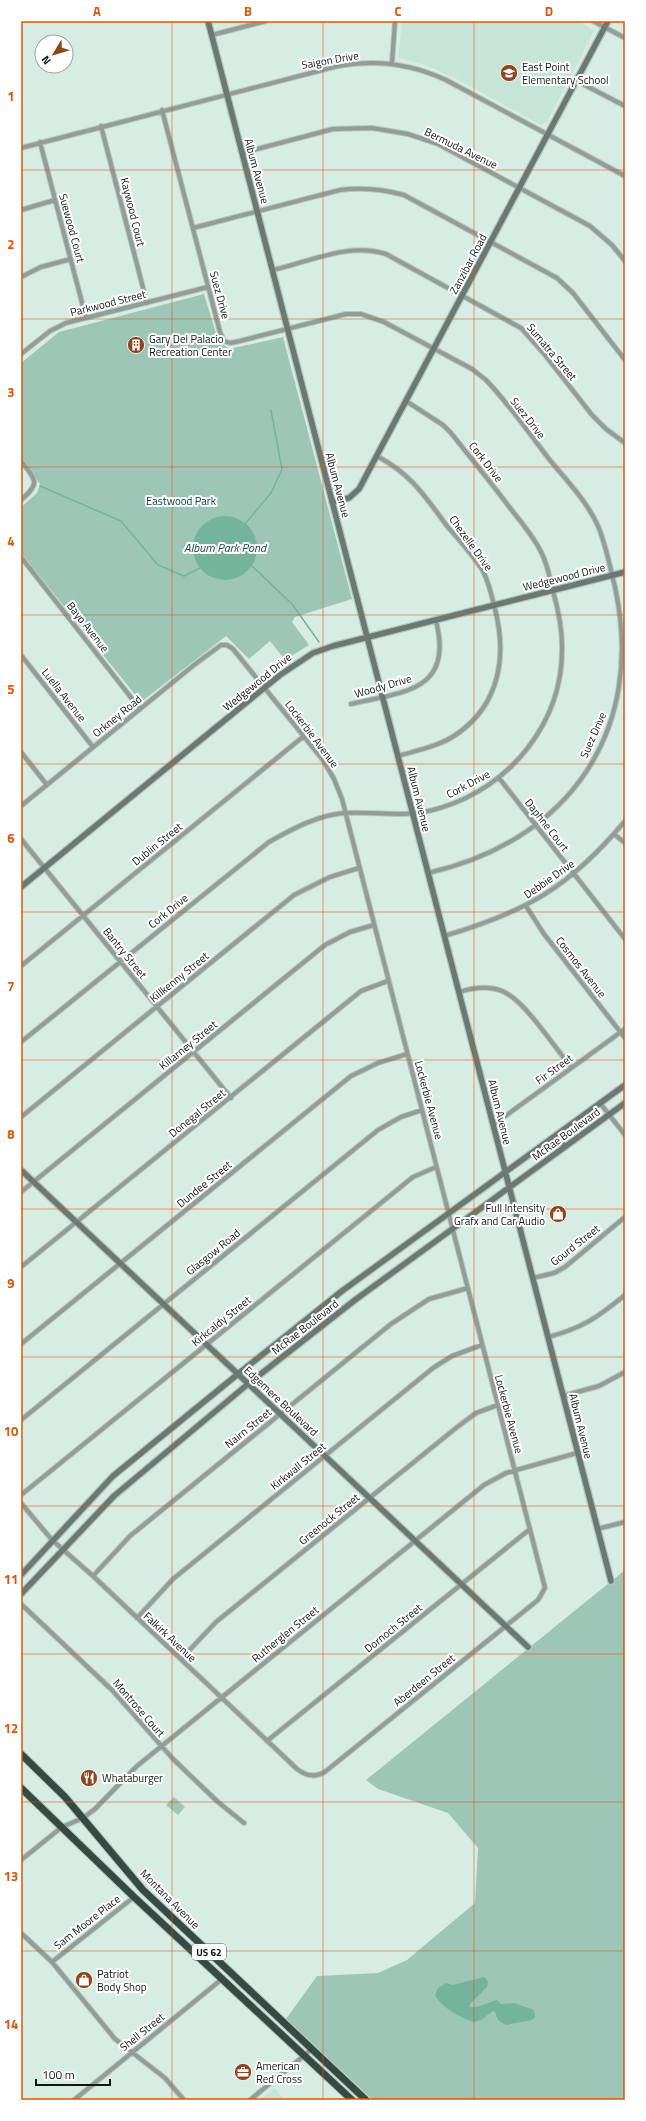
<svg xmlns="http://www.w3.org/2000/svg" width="646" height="2121" font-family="'Titillium Web',sans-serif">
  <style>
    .built { fill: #c6e4d8 }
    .green { fill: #9ec6b7 }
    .water { fill: #74b49d }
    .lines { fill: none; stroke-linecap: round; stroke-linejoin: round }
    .stream { stroke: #74b49d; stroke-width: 1.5 }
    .street-casing { stroke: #b3c7bf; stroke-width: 6 }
    .secondary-casing { stroke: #b3c7bf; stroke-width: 8 }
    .highway-casing { stroke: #b3c7bf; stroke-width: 9 }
    .street { stroke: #939c98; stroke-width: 4 }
    .secondary { stroke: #6b7873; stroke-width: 5.5 }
    .highway { stroke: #374943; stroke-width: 7 }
    .grid { fill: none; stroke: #dd560c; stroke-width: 1; stroke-opacity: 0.55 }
    .labels { text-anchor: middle; stroke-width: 4; stroke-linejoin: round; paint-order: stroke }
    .shield { fill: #fff; stroke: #585d5b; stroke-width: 1 }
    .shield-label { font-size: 10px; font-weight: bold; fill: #101815 }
    .street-label { font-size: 11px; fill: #101815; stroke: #fff }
    .poi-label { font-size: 11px; fill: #101815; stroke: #fff; text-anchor: start }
    .park-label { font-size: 11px; fill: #0b4334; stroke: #fff }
    .water-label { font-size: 12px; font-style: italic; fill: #144a3a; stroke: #fff }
    .neatline { fill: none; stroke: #dd560c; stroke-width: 1.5 }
    .grid-label { font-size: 13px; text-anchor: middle; font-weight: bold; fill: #dd560c }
  </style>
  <rect width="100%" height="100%" fill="#d7ede4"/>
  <path class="built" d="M402 21H578L594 31 547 122 541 125 453 77 425 65 398 58Z
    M275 2088 284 2100H260Z"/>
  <path class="green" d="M204 294 218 340 229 349 283 337 352 599 295 617 292 622 309 645 285 660 270 641 249 659 226 636 141 702 21 553V507L37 493 40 484 21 458V363L59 332Z
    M625 1570V2100H373L286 2019 317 1976 378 1973 407 1960 475 1903 478 1848 448 1813 378 1789 366 1780Z
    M174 1797 185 1807 178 1815 166 1805Z"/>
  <path class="water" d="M193 548a32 32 0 1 1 64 0a32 32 0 1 1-64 0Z
    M484 1977 488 1981 487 1987 471 2003 469 2006 471 2007C480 2008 488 2002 497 2000L501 2004 514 2003 534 2010 535 2017 532 2020 506 2025 498 2020 495 2012 493 2011 481 2020 474 2022C461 2018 442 2008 435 1995L438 1988 446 1983 453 1985Z"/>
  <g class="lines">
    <path class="stream" d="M40 486 121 521 158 565 184 576 200 568
      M245 524 271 493 282 469 271 410
      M252 566 292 604 319 642"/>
    <defs>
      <path id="street" d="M593 21 625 38
        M212 35 266 21
        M392 63 395 21
        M577 81 625 106
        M162 110 220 332 224 341 230 343 240 341 346 314H361L384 322 472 369 486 380C509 404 529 433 549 459 566 480 587 501 598 526 606 545 610 567 615 587 646 731 569 841 428 873
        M101 126 147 303
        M40 142 86 318
        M21 148 338 66C376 59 412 64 446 80L625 176
        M242 153 333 129 372 128 408 134 438 144 590 226 612 245 625 261
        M21 210 55 200
        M193 228 340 190C362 187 382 189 404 195L557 278 573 293 625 360
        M273 270C309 262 349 242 386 254L521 328 545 355 592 415 606 429 625 443
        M21 277 41 267 71 259
        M21 354 50 331 66 323 208 287
        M377 456C412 475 424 495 447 526 459 540 473 555 483 571 489 583 492 596 495 609 507 656 500 704 457 734 440 746 418 750 398 756
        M21 461C36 480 41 483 21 500
        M21 557 140 709
        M21 655 93 747
        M351 704C404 692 454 691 436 621
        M21 752 47 785
        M499 778 625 939
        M21 806 194 665 221 645H227L233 649 323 760 334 779 342 799 545 1588 538 1600 326 1771C316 1778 306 1776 297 1769L93 1576 52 1540 21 1503
        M614 834 625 843
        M21 839 231 1098
        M526 906 544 934 625 1038
        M444 936C526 912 570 887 625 821
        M21 966 304 736
        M459 992C498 980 513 993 537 1023 549 1038 560 1053 571 1067
        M21 1042 269 842C292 829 318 815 344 813 378 811 405 819 440 808 511 787 564 721 562 645 562 626 558 609 553 591 550 579 548 566 542 554 534 536 519 520 507 504 489 480 470 457 451 433L443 425 406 401
        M600 1103 625 1135
        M21 1117 294 895 330 877 359 868
        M493 1125 625 1029
        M21 1192 325 945 350 932 374 925
        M21 1267 361 991 388 981
        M533 1278 554 1273 565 1267 625 1217
        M548 1337C583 1328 598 1317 625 1295
        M21 1344 351 1076 378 1063 407 1054
        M563 1396 599 1386 625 1372
        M21 1420 378 1130 401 1117 422 1110
        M21 1495 413 1177 436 1167
        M597 1529 625 1522
        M93 1576 130 1536 391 1324 429 1299 468 1288
        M21 1604 112 1690 173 1759 218 1802 244 1823
        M137 1618 173 1579 433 1368 452 1356 482 1345
        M181 1659 216 1622 456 1428 476 1413 498 1405
        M267 1741 530 1529
        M21 1860 62 1827 83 1818 95 1809 137 1766 484 1485 506 1473 577 1453
        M21 1933 52 1962 115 2039 165 2078 184 2100
        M52 1962 134 1897
        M74 2100 222 1979
        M250 2100 312 2049"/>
      <path id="secondary" d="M208 21 611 1581
        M332 502 349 498 359 489 608 21
        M21 887 280 675 313 653 333 646 625 572
        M556 1135 565 1147
        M21 1170 528 1647
        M21 1575 113 1476 238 1374 342 1291 625 1085
        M21 1594 114 1496 248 1384 355 1300 625 1103"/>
      <path id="highway" d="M21 1754 65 1797 143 1890 366 2100
        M21 1788 134 1897 352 2100"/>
    </defs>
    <use href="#street" class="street-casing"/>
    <use href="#secondary" class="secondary-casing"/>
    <use href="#highway" class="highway-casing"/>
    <use href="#street" class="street"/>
    <use href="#secondary" class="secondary"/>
    <use href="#highway" class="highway"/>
  </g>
  <path class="grid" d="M172 21V2100M323 21V2100M474 21V2100M21 170H625M21 319H625M21 467H625M21 615H625M21 764H625M21 912H625M21 1060H625M21 1209H625M21 1357H625M21 1506H625M21 1654H625M21 1802H625M21 1951H625"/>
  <defs>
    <symbol id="school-disc" viewBox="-11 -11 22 22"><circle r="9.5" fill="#8c471e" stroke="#fff"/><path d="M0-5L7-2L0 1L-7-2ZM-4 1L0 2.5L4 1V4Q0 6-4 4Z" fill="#fff"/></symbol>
    <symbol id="building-disc" viewBox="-11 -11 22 22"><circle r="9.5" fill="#8c471e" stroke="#fff"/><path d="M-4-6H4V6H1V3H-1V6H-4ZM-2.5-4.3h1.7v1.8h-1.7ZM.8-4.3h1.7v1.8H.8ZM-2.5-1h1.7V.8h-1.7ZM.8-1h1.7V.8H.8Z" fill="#fff"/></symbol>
    <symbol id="shop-disc" viewBox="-11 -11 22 22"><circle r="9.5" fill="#8c471e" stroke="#fff"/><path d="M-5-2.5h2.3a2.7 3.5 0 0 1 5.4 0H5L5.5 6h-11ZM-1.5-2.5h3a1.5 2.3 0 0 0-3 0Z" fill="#fff"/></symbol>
    <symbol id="restaurant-disc" viewBox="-11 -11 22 22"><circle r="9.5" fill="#8c471e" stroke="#fff"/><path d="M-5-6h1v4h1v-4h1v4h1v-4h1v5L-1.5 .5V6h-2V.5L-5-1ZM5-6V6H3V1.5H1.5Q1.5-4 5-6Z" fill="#fff"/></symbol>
    <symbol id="office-disc" viewBox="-11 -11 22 22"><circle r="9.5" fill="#8c471e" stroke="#fff"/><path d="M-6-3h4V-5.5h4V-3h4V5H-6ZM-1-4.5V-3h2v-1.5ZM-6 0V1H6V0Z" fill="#fff"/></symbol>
  </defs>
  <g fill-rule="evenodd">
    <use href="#school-disc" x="499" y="63" width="20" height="20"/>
    <use href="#building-disc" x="126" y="335" width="20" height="20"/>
    <use href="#shop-disc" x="548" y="1204" width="20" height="20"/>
    <use href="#restaurant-disc" x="79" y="1768" width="20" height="20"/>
    <use href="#shop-disc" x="74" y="1970" width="20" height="20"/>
    <use href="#office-disc" x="233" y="2062" width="20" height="20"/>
  </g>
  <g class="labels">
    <rect class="shield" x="192" y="1944" width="34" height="16" rx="3"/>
    <g class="shield-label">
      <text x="209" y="1956">US 62</text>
    </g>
    <g class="street-label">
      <text transform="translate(330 60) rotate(-10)" y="4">Saigon Drive</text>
      <text transform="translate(461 148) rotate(26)" y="4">Bermuda Avenue</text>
      <text transform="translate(257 171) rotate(75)" y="4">Album Avenue</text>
      <text transform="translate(133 212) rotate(76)" y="4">Kaywood Court</text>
      <text transform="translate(72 228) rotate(75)" y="4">Suewood Court</text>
      <text transform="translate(468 264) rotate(-62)" y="4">Zanzibar Road</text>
      <text transform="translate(220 295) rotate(75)" y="4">Suez Drive</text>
      <text transform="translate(108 303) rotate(-14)" y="4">Parkwood Street</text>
      <text transform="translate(552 352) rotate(50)" y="4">Sumatra Street</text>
      <text transform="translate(528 418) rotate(52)" y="4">Suez Drive</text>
      <text transform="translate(486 462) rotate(52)" y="4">Cork Drive</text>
      <text transform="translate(338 485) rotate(75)" y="4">Album Avenue</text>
      <text transform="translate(471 543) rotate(54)" y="4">Chezelle Drive</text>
      <text transform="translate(564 577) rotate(-14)" y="4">Wedgewood Drive</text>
      <text transform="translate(88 627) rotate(52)" y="4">Bayo Avenue</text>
      <text transform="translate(257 682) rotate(-39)" y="4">Wedgewood Drive</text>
      <text transform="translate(383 686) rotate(-16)" y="4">Woody Drive</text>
      <text transform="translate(64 695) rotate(52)" y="4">Luella Avenue</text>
      <text transform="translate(117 716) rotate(-39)" y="4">Orkney Road</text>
      <text transform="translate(312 734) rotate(53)" y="4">Lockerbie Avenue</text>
      <text transform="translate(593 735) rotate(-66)" y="4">Suez Drive</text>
      <text transform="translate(468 784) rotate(-28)" y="4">Cork Drive</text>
      <text transform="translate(419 799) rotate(76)" y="4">Album Avenue</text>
      <text transform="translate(547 825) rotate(52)" y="4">Daphne Court</text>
      <text transform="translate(157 844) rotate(-39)" y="4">Dublin Street</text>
      <text transform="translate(549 879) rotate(-35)" y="4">Debbie Drive</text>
      <text transform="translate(168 911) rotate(-39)" y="4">Cork Drive</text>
      <text transform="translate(125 953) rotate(51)" y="4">Bantry Street</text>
      <text transform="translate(581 967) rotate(52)" y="4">Cosmos Avenue</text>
      <text transform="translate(179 977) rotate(-39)" y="4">Killkenny Street</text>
      <text transform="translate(188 1045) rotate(-39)" y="4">Killarney Street</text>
      <text transform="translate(554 1069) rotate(-36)" y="4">Fir Street</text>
      <text transform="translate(429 1100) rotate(75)" y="4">Lockerbie Avenue</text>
      <text transform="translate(500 1112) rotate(76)" y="4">Album Avenue</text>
      <text transform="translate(197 1113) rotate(-39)" y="4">Donegal Street</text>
      <text transform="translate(566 1134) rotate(-36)" y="4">McRae Boulevard</text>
      <text transform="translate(204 1184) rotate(-39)" y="4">Dundee Street</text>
      <text transform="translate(575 1245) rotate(-38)" y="4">Gourd Street</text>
      <text transform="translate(213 1252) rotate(-39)" y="4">Glasgow Road</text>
      <text transform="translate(221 1321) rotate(-39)" y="4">Kirkcaldy Street</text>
      <text transform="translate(305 1327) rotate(-38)" y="4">McRae Boulevard</text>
      <text transform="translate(281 1401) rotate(43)" y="4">Edgemere Boulevard</text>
      <text transform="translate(509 1414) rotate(75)" y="4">Lockerbie Avenue</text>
      <text transform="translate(581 1426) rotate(76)" y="4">Album Avenue</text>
      <text transform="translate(248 1428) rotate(-39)" y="4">Nairn Street</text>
      <text transform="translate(298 1466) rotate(-39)" y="4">Kirkwall Street</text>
      <text transform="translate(329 1519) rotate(-39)" y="4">Greenock Street</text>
      <text transform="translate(393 1628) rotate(-39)" y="4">Dornoch Street</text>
      <text transform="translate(285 1634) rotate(-39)" y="4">Rutherglen Street</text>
      <text transform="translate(170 1637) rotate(43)" y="4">Falkirk Avenue</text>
      <text transform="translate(424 1680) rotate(-39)" y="4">Aberdeen Street</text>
      <text transform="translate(139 1708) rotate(49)" y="4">Montrose Court</text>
      <text transform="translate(170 1899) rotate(45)" y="4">Montana Avenue</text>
      <text transform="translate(87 1922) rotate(-38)" y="4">Sam Moore Place</text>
      <text transform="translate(142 2032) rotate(-39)" y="4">Shell Street</text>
    </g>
    <g class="poi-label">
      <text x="522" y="71">East Point<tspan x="522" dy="13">Elementary School</tspan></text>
      <text x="149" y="343">Gary Del Palacio<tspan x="149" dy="13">Recreation Center</tspan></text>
      <text x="545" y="1212" text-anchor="end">Full Intensity<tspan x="545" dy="13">Grafx and Car Audio</tspan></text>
      <text x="102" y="1782">Whataburger</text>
      <text x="97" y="1978">Patriot<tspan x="97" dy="13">Body Shop</tspan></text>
      <text x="256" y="2070">American<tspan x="256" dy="13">Red Cross</tspan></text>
    </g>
    <g class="park-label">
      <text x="181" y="505">Eastwood Park</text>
    </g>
    <g class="water-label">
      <text x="225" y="552">Album Park Pond</text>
    </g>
  </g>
  <rect width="646" height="2121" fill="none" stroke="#ffffff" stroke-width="44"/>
  <g transform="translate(54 54) rotate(232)"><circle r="19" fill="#ffffff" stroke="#9fa3a1"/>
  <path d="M0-3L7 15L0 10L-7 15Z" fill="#8c471e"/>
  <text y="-6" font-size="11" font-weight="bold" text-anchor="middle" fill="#101815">N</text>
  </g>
  <path d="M36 2079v6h74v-6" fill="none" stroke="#101815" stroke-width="2"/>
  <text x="42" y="2079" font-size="12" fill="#101815" stroke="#ffffff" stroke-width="3" paint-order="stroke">100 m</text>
  <rect x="22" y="22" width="602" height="2077" class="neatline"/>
  <g class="grid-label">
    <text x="97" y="16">A</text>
    <text x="248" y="16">B</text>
    <text x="398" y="16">C</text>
    <text x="549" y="16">D</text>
    <text x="11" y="101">1</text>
    <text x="11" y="249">2</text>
    <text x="11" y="397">3</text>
    <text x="11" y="546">4</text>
    <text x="11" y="694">5</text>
    <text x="11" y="843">6</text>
    <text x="11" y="991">7</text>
    <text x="11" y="1139">8</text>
    <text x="11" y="1288">9</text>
    <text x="11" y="1436">10</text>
    <text x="11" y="1584">11</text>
    <text x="11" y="1733">12</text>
    <text x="11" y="1881">13</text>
    <text x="11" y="2029">14</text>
  </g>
</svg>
